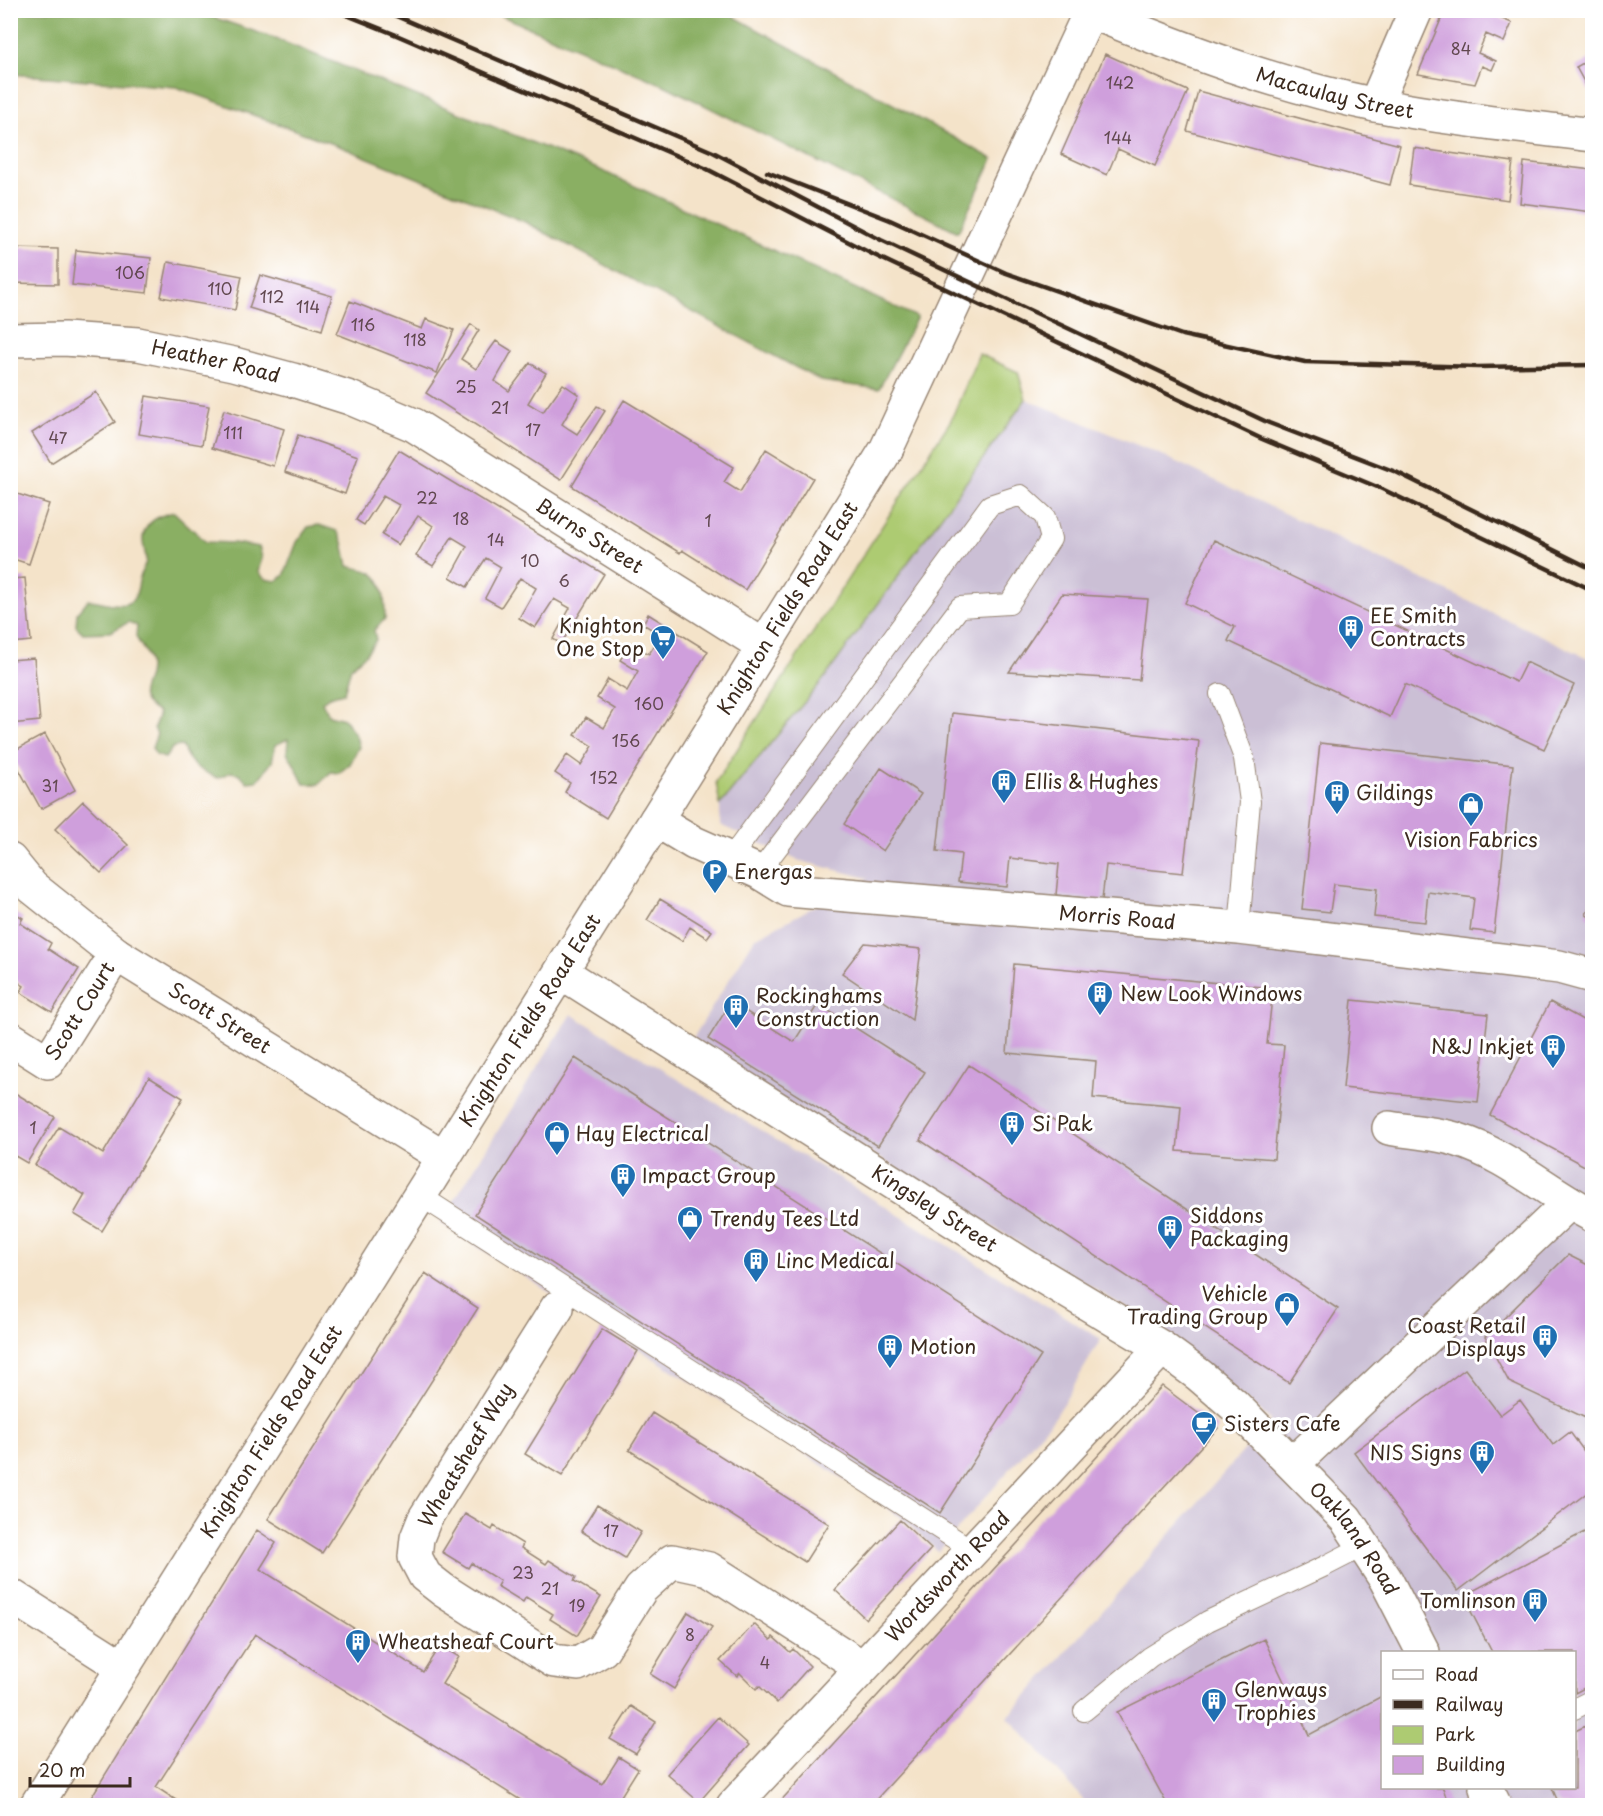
<svg xmlns="http://www.w3.org/2000/svg" width="1603" height="1816" font-family="'Playpen Sans',sans-serif">
  <style>
    .industrial { fill: #cbbfd5; fill-rule: evenodd }
    .green { fill: #adcb72; stroke: #747a48; stroke-width: 1.5 }
    .forest { fill: #8aaf64; stroke: #626c41; stroke-width: 1.5 }
    .building { fill: #cf9fdc }
    .lines { fill: none; stroke-linecap: round; stroke-linejoin: round }
    .service-casing { stroke: #988674; stroke-width: 22 }
    .minor-casing { stroke: #988674; stroke-width: 36 }
    .service { stroke: #fff; stroke-width: 20 }
    .minor { stroke: #fff; stroke-width: 33 }
    .rail { stroke: #3b2a1e; stroke-width: 4.5 }
    .labels { text-anchor: middle; stroke-width: 6; stroke-linejoin: round; paint-order: stroke }
    .number-label { font-size: 16px; fill: #60474e }
    .street-label { font-size: 20px; fill: #3b2a1e; stroke: #fff }
    .poi-label { font-size: 20px; fill: #3b2a1e; stroke: #fff; text-anchor: start }
  </style>
  <rect width="100%" height="100%" fill="#fff"/>
  <filter id="ink" filterUnits="userSpaceOnUse"><feTurbulence type="fractalNoise" baseFrequency=".0167" numOctaves="2"/><feDisplacementMap in="SourceGraphic" scale="12" xChannelSelector="R" yChannelSelector="G"/><feConvolveMatrix kernelMatrix="1 2 1 2 8 2 1 2 1" color-interpolation-filters="sRGB"/></filter>
  <filter id="wash" filterUnits="userSpaceOnUse"><feTurbulence type="fractalNoise" baseFrequency=".008" numOctaves="4" result="noise"/><feDisplacementMap in="SourceGraphic" scale="24" xChannelSelector="R" yChannelSelector="G"/><feGaussianBlur stdDeviation="1.35" result="paint"/><feColorMatrix in="noise" values="0 0 0 0 0 0 0 0 0 0 0 0 0 0 0 0 0 1.4 0 .05"/><feComposite in="paint" operator="in"/></filter>
  <g filter="url(#wash)">
    <rect width="100%" height="100%" fill="#f4e3c9"/>
    <path class="industrial" d="M1026 399 1164 456 1592 660V1805H1088L1008 1717 1271 1420 1146 1320 690 1043 755 938 868 878 797 860 720 825V805L826 676ZM1382 1652H1574V1788H1382Z
      M571 1014 1101 1339 1056 1416 938 1552 905 1521 877 1500 440 1223Z"/>
    <path class="green" d="M979 354 1018 372 1026 399 826 676 720 805 716 782 951 420Z"/>
    <path class="forest" d="M10 11H195L271 37 598 169 917 317 879 389 821 381 525 222 339 146 176 87 11 74Z
      M490 11H724L993 159 958 232 666 86Z
      M174 512 206 542 234 543 259 547 262 557 258 572 265 579 276 581 284 576 297 542 308 527 319 525 337 531 343 542 348 566C354 568 366 569 372 573 385 581 385 606 385 619L374 630 376 640 366 654 351 667 344 693 329 697 322 702 329 715 344 719 356 736 359 747 350 764 339 773 331 772 319 784H304C297 772 296 765 287 753L288 739 275 745 272 762 257 781 247 782 240 774 231 772 218 778C199 770 190 766 182 746L173 747 165 758 156 755 152 748 157 734 154 728 159 713C128 694 150 690 149 665 149 653 140 647 136 636L137 626 129 622 110 632 83 633 76 626 77 613 88 600C100 600 113 607 125 604 138 601 137 588 140 577 141 571 146 566 146 560 146 553 142 544 143 537 146 520 161 515 174 512Z"/>
    <g id="blocks">
      <path class="building" d="M1445 10H1497L1495 16 1512 23 1504 42 1486 34 1478 53 1496 61 1492 70 1482 66 1475 84 1418 74Z
        M1105 54 1188 91 1155 166 1118 149 1107 175 1061 154Z
        M1592 58V89L1589 91 1576 67Z
        M1198 91 1400 145 1390 185 1187 131Z
        M1414 148 1513 162 1508 200 1409 185Z
        M1524 162 1592 170V212L1520 203Z
        M10 248 58 249V284L10 283Z
        M76 250 151 258 147 293 72 285Z
        M168 262 242 276 235 310 161 297Z
        M260 275 332 296 322 330 249 308Z
        M350 301 422 329 426 319 454 330 437 373 337 334Z
        M471 324 479 330 461 359 469 364 476 369 496 341 512 351 495 381 509 391 530 363 546 373 528 403 536 408 543 412 563 384 579 395 562 424 569 429 577 434 597 406 605 411 561 480 426 393Z
        M96 392 115 422 51 463 32 433Z
        M146 396 209 406 202 445 139 434Z
        M624 400 734 467 724 482 740 492 766 449 813 478 745 590 682 550 680 553 572 486Z
        M224 410 284 429 273 466 212 448Z
        M298 435 358 456 345 494 285 472Z
        M399 450 604 574 561 644 553 639 570 608 554 599 535 628 519 618 536 588 520 578 501 607 485 598 501 567 486 558 467 587 450 577 467 546 452 537 433 566 416 556 433 526 418 516 398 545 382 535 399 505 383 496 364 525 356 520Z
        M11 492 49 504 29 564 10 558Z
        M1214 540 1516 682 1526 662 1574 685 1544 749 1405 684 1390 717 1228 641 1235 627 1185 603Z
        M25 578 31 641 10 643V579Z
        M1062 594 1148 599 1139 680 1009 672Z
        M648 614 708 651 606 818 565 792 570 783 555 773 567 755 581 765 593 746 575 735 586 717 604 728 615 709 597 698 608 679 627 691 638 671 620 660 631 643 649 654 661 635 643 624Z
        M34 658 40 721 10 724V660Z
        M952 713 1199 741 1183 873 1106 865 1102 900 1056 895 1059 864 1010 858 1007 887 958 882 961 854 937 851Z
        M45 734 75 790 41 809 10 753Z
        M1320 743 1513 765 1494 933 1470 930 1474 898 1428 892 1425 922 1374 917 1377 889 1334 884 1330 912 1302 909Z
        M881 768 921 794 883 851 844 824Z
        M83 801 128 845 101 873 55 829Z
        M660 899 712 931 707 938 690 927 682 941 647 920Z
        M1592 900V918L1586 915Z
        M10 910 23 918 20 923 51 943 48 949 79 969 52 1012 20 992 24 986 10 977Z
        M865 943 921 949 912 1020 842 973Z
        M1014 964 1273 988 1267 1044 1284 1045 1274 1159 1177 1151 1181 1106 1093 1098 1096 1061 1007 1053Z
        M1352 1000 1488 1014 1478 1102 1343 1088Z
        M731 1002 794 1042 818 1004 925 1072 878 1146 708 1039Z
        M1550 1002 1592 1025V1170L1490 1115Z
        M575 1058 1041 1356 940 1513 475 1214Z
        M969 1065 1338 1309 1289 1383 920 1140Z
        M149 1077 183 1098 102 1231 74 1214 85 1195 35 1165 59 1127 103 1154Z
        M10 1090 55 1117 27 1163 10 1153Z
        M1568 1255 1592 1267V1421L1509 1382 1485 1337Z
        M425 1273 478 1308 322 1553 268 1519Z
        M602 1329 638 1351 562 1476 525 1454Z
        M1465 1369 1500 1415 1520 1400 1553 1445 1570 1432 1592 1462V1489L1458 1591 1354 1452Z
        M1162 1386 1218 1428 870 1806H776Z
        M652 1413 829 1524 805 1562 629 1450Z
        M597 1505 641 1532 625 1558 581 1531Z
        M465 1514 492 1530 494 1526 523 1544 521 1548 546 1564 549 1560 576 1577 574 1581 601 1597 577 1636 550 1619 553 1614 526 1597 523 1602 497 1586 500 1581 471 1563 468 1568 442 1552Z
        M900 1520 931 1549 866 1619 835 1590Z
        M1592 1528V1684L1575 1693 1574 1652H1492L1463 1596Z
        M257 1530 276 1543 260 1569 423 1672 440 1645 459 1657 442 1684 602 1784 619 1757 638 1769 621 1796 636 1806H530L255 1634 156 1787 185 1806 87 1804Z
        M688 1612 712 1627 674 1689 650 1674Z
        M754 1624 771 1640 773 1637 790 1652 793 1649 810 1666 777 1703 759 1686 756 1689 740 1673 737 1676 720 1661Z
        M1264 1639 1309 1735 1382 1696V1788H1443L1449 1806H1168L1117 1712Z
        M631 1706 656 1722 636 1754 610 1739Z
        M718 1717 749 1745 699 1802 667 1774Z
        M1592 1723V1806H1560L1552 1788H1575V1731Z"/>
    </g>
  </g>
  <g filter="url(#ink)">
    <use href="#blocks" fill-opacity="0" stroke="#988674" stroke-width="1.5"/>
    <g class="lines">
      <defs>
        <path id="service" d="M1220 694 1244 758 1250 802 1239 928
          M730 859 990 505 1021 495 1045 517 1051 539 1009 604 960 607 759 872
          M419 1195 972 1550
          M1574 1709 1592 1700
          M1084 1711 1150 1657 1208 1621 1325 1566 1364 1546"/>
        <g id="minor">
          <path id="s1" d="M1087 10C1181 49 1276 85 1376 105 1448 119 1520 126 1592 135"/>
          <path d="M1375 105 1416 10"/>
          <path id="s2" d="M10 340 64 339 138 344 234 364 293 380 350 398 414 425 764 646"/>
          <path id="s3" d="M656 820 694 843 759 872 788 890 1239 928 1559 967 1592 976"/>
          <path id="s4" d="M10 860 32 887 116 954 444 1157"/>
          <path id="s5" d="M561 972 1025 1266 1162 1348 1199 1375 1234 1405 1346 1519 1386 1580 1423 1652"/>
          <path id="s6" d="M10 1038 48 1062 116 954"/>
          <path d="M1389 1128C1411 1132 1437 1133 1458 1140 1507 1155 1547 1192 1592 1215"/>
          <path d="M557 1308 425 1518 417 1538 415 1557 425 1576 443 1590 554 1661 578 1664 602 1650 641 1589 672 1561 709 1569 862 1667"/>
          <path d="M1293 1464 1569 1203"/>
          <path d="M10 1595 123 1667"/>
          <path d="M1486 1788 1495 1806"/>
          <path id="s7" d="M36 1806 656 820 886 450 1091 10"/>
          <path id="s8" d="M733 1806 1162 1348"/>
        </g>
      </defs>
      <use href="#service" class="service-casing"/>
      <use href="#minor" class="minor-casing"/>
      <use href="#service" class="service"/>
      <use href="#minor" class="minor"/>
      <path class="rail" d="M334 10 394 34 705 168 874 255 1262 439 1382 489 1592 590
        M382 10 713 152 881 240 1269 423 1396 472 1592 569
        M767 172 890 220 1006 273 1182 335 1305 362 1478 367 1592 365"/>
    </g>
  </g>
  <defs>
    <symbol id="building-pin" viewBox="-11 -11 22 30"><path d="M0 17L-7.5 6A9.5 9.5 0 1 1 7.5 6Z" fill="#1f6fb2" stroke="#fff"/><path d="M-4-6H4V6H1V3H-1V6H-4ZM-2.5-4.3h1.7v1.8h-1.7ZM.8-4.3h1.7v1.8H.8ZM-2.5-1h1.7V.8h-1.7ZM.8-1h1.7V.8H.8Z" fill="#fff"/></symbol>
    <symbol id="supermarket-pin" viewBox="-11 -11 22 30"><path d="M0 17L-7.5 6A9.5 9.5 0 1 1 7.5 6Z" fill="#1f6fb2" stroke="#fff"/><path d="M-6-5.5h2.5l.6 2H6L4.5 2H-2.5L-4.4-4H-6ZM-1.5 3.2a1.3 1.3 0 1 0 .1 0ZM3 3.2a1.3 1.3 0 1 0 .1 0Z" fill="#fff"/></symbol>
    <symbol id="shop-pin" viewBox="-11 -11 22 30"><path d="M0 17L-7.5 6A9.5 9.5 0 1 1 7.5 6Z" fill="#1f6fb2" stroke="#fff"/><path d="M-5-2.5h2.3a2.7 3.5 0 0 1 5.4 0H5L5.5 6h-11ZM-1.5-2.5h3a1.5 2.3 0 0 0-3 0Z" fill="#fff"/></symbol>
    <symbol id="parking-pin" viewBox="-11 -11 22 30"><path d="M0 17L-7.5 6A9.5 9.5 0 1 1 7.5 6Z" fill="#1f6fb2" stroke="#fff"/><path d="M-3.5-5.5H1a3.5 3.5 0 0 1 0 7H-1V5.5H-3.5ZM-1-3.4V-.6H.8a1.4 1.4 0 0 0 0-2.8Z" fill="#fff"/></symbol>
    <symbol id="cafe-pin" viewBox="-11 -11 22 30"><path d="M0 17L-7.5 6A9.5 9.5 0 1 1 7.5 6Z" fill="#1f6fb2" stroke="#fff"/><path d="M-5.5-4.5H6V0H3Q3 3.5 0 3.5H-2.5Q-5.5 3.5-5.5 0ZM3-3.2v2h1.7v-2ZM-6 4.5H4V6H-6Z" fill="#fff"/></symbol>
  </defs>
  <g fill-rule="evenodd">
    <use href="#building-pin" x="1336" y="613" width="30" height="40"/>
    <use href="#supermarket-pin" x="648" y="623" width="30" height="40"/>
    <use href="#building-pin" x="989" y="767" width="30" height="40"/>
    <use href="#building-pin" x="1322" y="778" width="30" height="40"/>
    <use href="#shop-pin" x="1456" y="790" width="30" height="40"/>
    <use href="#parking-pin" x="700" y="857" width="30" height="40"/>
    <use href="#building-pin" x="1085" y="979" width="30" height="40"/>
    <use href="#building-pin" x="721" y="992" width="30" height="40"/>
    <use href="#building-pin" x="1538" y="1032" width="30" height="40"/>
    <use href="#building-pin" x="997" y="1109" width="30" height="40"/>
    <use href="#shop-pin" x="542" y="1119" width="30" height="40"/>
    <use href="#building-pin" x="608" y="1161" width="30" height="40"/>
    <use href="#shop-pin" x="675" y="1204" width="30" height="40"/>
    <use href="#building-pin" x="1155" y="1213" width="30" height="40"/>
    <use href="#building-pin" x="741" y="1246" width="30" height="40"/>
    <use href="#shop-pin" x="1272" y="1290" width="30" height="40"/>
    <use href="#building-pin" x="1530" y="1322" width="30" height="40"/>
    <use href="#building-pin" x="875" y="1332" width="30" height="40"/>
    <use href="#cafe-pin" x="1189" y="1409" width="30" height="40"/>
    <use href="#building-pin" x="1467" y="1438" width="30" height="40"/>
    <use href="#building-pin" x="1520" y="1586" width="30" height="40"/>
    <use href="#building-pin" x="343" y="1627" width="30" height="40"/>
    <use href="#building-pin" x="1199" y="1686" width="30" height="40"/>
  </g>
  <g class="labels">
    <g class="number-label">
      <text x="1461" y="55">84</text>
      <text x="1120" y="89">142</text>
      <text x="1118" y="144">144</text>
      <text x="130" y="279">106</text>
      <text x="220" y="295">110</text>
      <text x="272" y="303">112</text>
      <text x="308" y="313">114</text>
      <text x="363" y="331">116</text>
      <text x="415" y="346">118</text>
      <text x="466" y="393">25</text>
      <text x="500" y="414">21</text>
      <text x="533" y="436">17</text>
      <text x="233" y="439">111</text>
      <text x="58" y="444">47</text>
      <text x="427" y="504">22</text>
      <text x="461" y="525">18</text>
      <text x="708" y="527">1</text>
      <text x="496" y="546">14</text>
      <text x="530" y="567">10</text>
      <text x="564" y="587">6</text>
      <text x="649" y="710">160</text>
      <text x="626" y="747">156</text>
      <text x="604" y="784">152</text>
      <text x="50" y="792">31</text>
      <text x="33" y="1134">1</text>
      <text x="611" y="1537">17</text>
      <text x="523" y="1579">23</text>
      <text x="550" y="1595">21</text>
      <text x="577" y="1612">19</text>
      <text x="690" y="1641">8</text>
      <text x="765" y="1669">4</text>
    </g>
    <g class="street-label">
      <text dy="7" stroke="none"><textPath href="#s1" startOffset="262">Macaulay Street</textPath></text>
      <text dy="7" stroke="none"><textPath href="#s2" startOffset="208">Heather Road</textPath></text>
      <text dy="7" stroke="none"><textPath href="#s2" startOffset="624">Burns Street</textPath></text>
      <text dy="7" stroke="none"><textPath href="#s7" startOffset="1414">Knighton Fields Road East</textPath></text>
      <text dy="7" stroke="none"><textPath href="#s3" startOffset="480">Morris Road</textPath></text>
      <text dy="7" stroke="none"><textPath href="#s6" startOffset="105">Scott Court</textPath></text>
      <text dy="7" stroke="none"><textPath href="#s4" startOffset="264">Scott Street</textPath></text>
      <text dy="7" stroke="none"><textPath href="#s7" startOffset="928">Knighton Fields Road East</textPath></text>
      <text dy="7" stroke="none"><textPath href="#s5" startOffset="442">Kingsley Street</textPath></text>
      <text dy="7" stroke="none"><textPath href="#s7" startOffset="442">Knighton Fields Road East</textPath></text>
      <text transform="translate(466 1455) rotate(-59)" y="7">Wheatsheaf Way</text>
      <text dy="7" stroke="none"><textPath href="#s5" startOffset="981">Oakland Road</textPath></text>
      <text dy="7" stroke="none"><textPath href="#s8" startOffset="314">Wordsworth Road</textPath></text>
    </g>
    <g class="poi-label">
      <text x="1370" y="623">EE Smith<tspan x="1370" dy="23">Contracts</tspan></text>
      <text x="644" y="633" text-anchor="end">Knighton<tspan x="644" dy="23">One Stop</tspan></text>
      <text x="1024" y="789">Ellis &amp; Hughes</text>
      <text x="1356" y="800">Gildings</text>
      <text x="1471" y="847" text-anchor="middle">Vision Fabrics</text>
      <text x="734" y="879">Energas</text>
      <text x="1120" y="1001">New Look Windows</text>
      <text x="756" y="1003">Rockinghams<tspan x="756" dy="23">Construction</tspan></text>
      <text x="1534" y="1054" text-anchor="end">N&amp;J Inkjet</text>
      <text x="1032" y="1131">Si Pak</text>
      <text x="576" y="1141">Hay Electrical</text>
      <text x="642" y="1183">Impact Group</text>
      <text x="1190" y="1223">Siddons<tspan x="1190" dy="23">Packaging</tspan></text>
      <text x="710" y="1226">Trendy Tees Ltd</text>
      <text x="776" y="1268">Linc Medical</text>
      <text x="1268" y="1301" text-anchor="end">Vehicle<tspan x="1268" dy="23">Trading Group</tspan></text>
      <text x="1526" y="1333" text-anchor="end">Coast Retail<tspan x="1526" dy="23">Displays</tspan></text>
      <text x="910" y="1354">Motion</text>
      <text x="1224" y="1431">Sisters Cafe</text>
      <text x="1462" y="1460" text-anchor="end">NIS Signs</text>
      <text x="1516" y="1608" text-anchor="end">Tomlinson</text>
      <text x="378" y="1649">Wheatsheaf Court</text>
      <text x="1234" y="1697">Glenways<tspan x="1234" dy="23">Trophies</tspan></text>
    </g>
  </g>
  <rect width="1603" height="1816" fill="none" stroke="#fff" stroke-width="36"/>
  <rect x="1381" y="1651" width="195" height="138" fill="#ffffff" stroke="#b1aaa5" stroke-width="1.5"/>
  <rect x="1393" y="1670" width="30" height="9" fill="#ffffff" stroke="#b1aaa5" stroke-width="1.5"/>
  <text x="1435" y="1681" font-size="18" fill="#3b2a1e">Road</text>
  <rect x="1393" y="1700" width="30" height="9" fill="#3b2a1e" stroke="#b1aaa5" stroke-width="1.5"/>
  <text x="1435" y="1711" font-size="18" fill="#3b2a1e">Railway</text>
  <rect x="1393" y="1726" width="30" height="18" fill="#adcb72" stroke="#b1aaa5" stroke-width="1.5"/>
  <text x="1435" y="1741" font-size="18" fill="#3b2a1e">Park</text>
  <rect x="1393" y="1756" width="30" height="18" fill="#cf9fdc" stroke="#b1aaa5" stroke-width="1.5"/>
  <text x="1435" y="1771" font-size="18" fill="#3b2a1e">Building</text>
  <path d="M30 1777v9h100v-9" fill="none" stroke="#3b2a1e" stroke-width="3"/>
  <text x="39" y="1777" font-size="18" fill="#3b2a1e" stroke="#ffffff" stroke-width="4.5" paint-order="stroke">20 m</text>
</svg>
